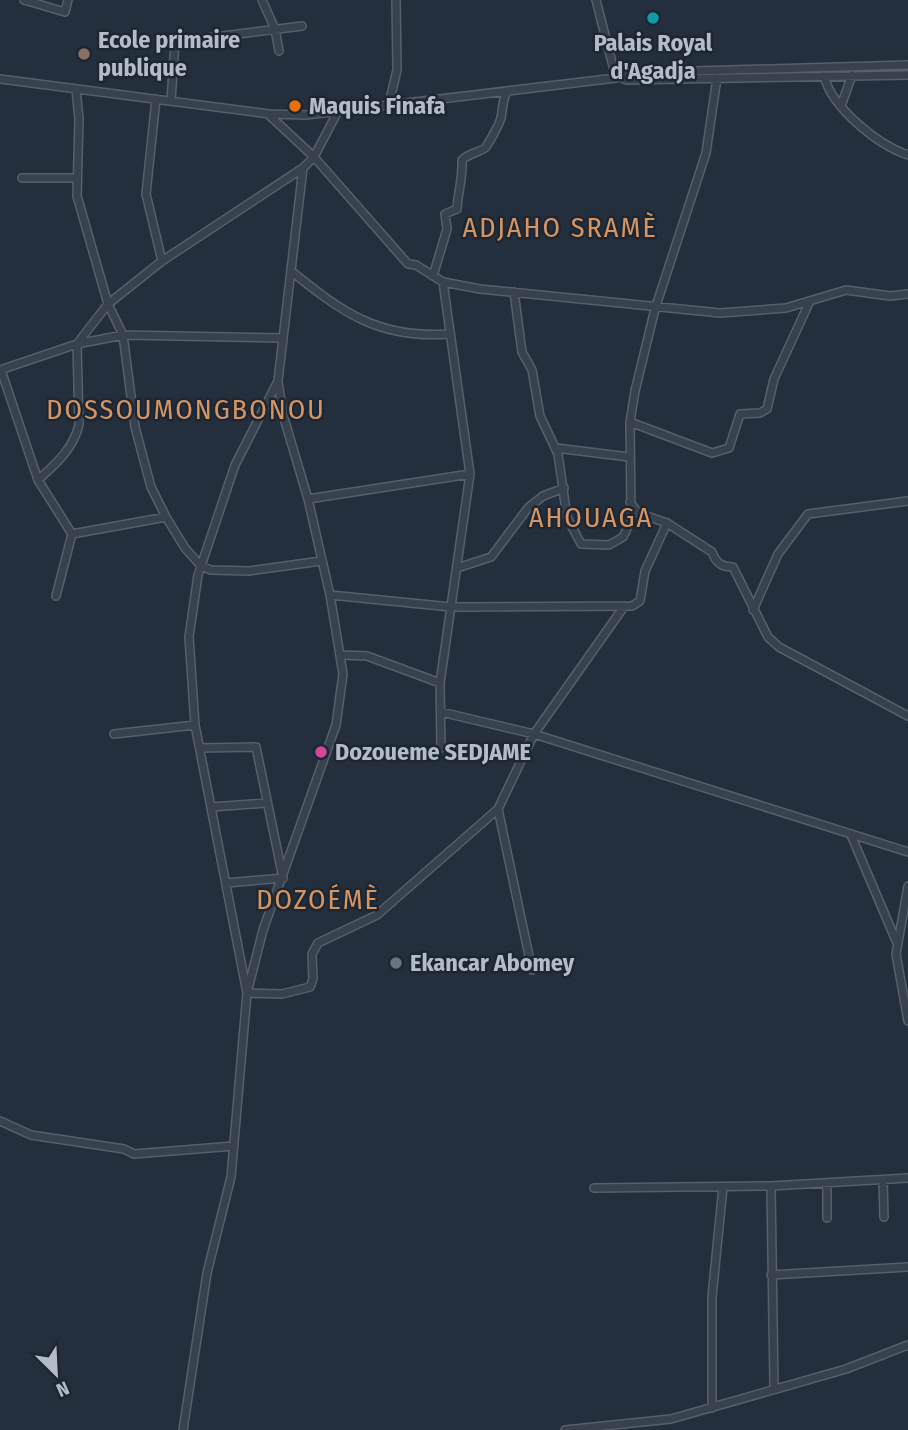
<svg xmlns="http://www.w3.org/2000/svg" width="908" height="1430" font-family="'Fira Sans Condensed',sans-serif">
  <style>
    .lines { fill: none; stroke-linecap: round; stroke-linejoin: round }
    .minor-casing { stroke: #565f6c; stroke-width: 10 }
    .minor { stroke: #38414e; stroke-width: 7 }
    .culture-dot { fill: #0f9aa8; stroke: #1d2633; stroke-width: 2.5 }
    .education-dot { fill: #8d6e63; stroke: #1d2633; stroke-width: 2.5 }
    .food-dot { fill: #e8710a; stroke: #1d2633; stroke-width: 2.5 }
    .hotel-dot { fill: #d1479c; stroke: #1d2633; stroke-width: 2.5 }
    .worship-dot { fill: #6b7280; stroke: #1d2633; stroke-width: 2.5 }
    .labels { text-anchor: middle; stroke-width: 5; stroke-linejoin: round; paint-order: stroke }
    .poi-label { font-size: 24px; font-weight: bold; fill: #b4bcc9; stroke: #1d2633; text-anchor: start }
    .quarter-label { font-size: 28px; letter-spacing: 2px; fill: #d59563; stroke: #1d2633 }
  </style>
  <rect width="100%" height="100%" fill="#242f3e"/>
  <g class="lines">
    <defs>
      <path id="minor" d="M24 0 65 12 68 0
        M262 0 275 29 279 51
        M596 0 616 78
        M824 76C832 108 878 145 908 155
        M622 78 627 80 908 75
        M0 79 269 114 306 115 616 78 626 73 908 65
        M76 89 79 119 77 196 108 304 123 335 135 427 151 487 166 517 185 548 201 566 211 570 249 571 321 561
        M156 99 146 194 162 261
        M171 101 175 42 302 26
        M389 104 397 70 396 0
        M841 106 852 75
        M269 115 314 157 408 264 416 265 443 282 480 289 720 313 786 308 846 290 890 296 908 294
        M22 178H77
        M291 271C343 313 379 339 449 334
        M433 276 447 229 445 214 457 209C458 192 463 177 462 160 470 152 482 152 486 147 490 141 499 125 501 118 503 108 502 101 507 91
        M514 292 522 352 532 370 540 416 558 454 567 517 581 544 609 545 623 537 626 531 631 515 630 422 635 391 655 309 706 153 717 78
        M0 370 77 344 123 335 282 338
        M1 370 38 480 72 534 56 596
        M278 382 283 415 308 499 330 595 343 674 336 725 263 930 247 993 282 994 310 987 313 979 312 954 318 943 377 915 498 809 534 734 623 608
        M630 422 712 453 729 448 740 414 760 413 767 409 774 379 810 301
        M556 448 629 457
        M38 480C56 464 73 449 79 425L77 344 108 304 162 261 303 168
        M308 499 470 474
        M630 502 638 513 667 523 712 552C716 563 722 567 733 567L768 637 779 647 908 716
        M72 534 166 517
        M457 568 491 557 528 508 543 496 564 488
        M330 595 451 607 632 606 640 601 645 571 667 523
        M753 610 778 554 808 514 908 501
        M342 655 367 656 440 683
        M441 712 534 734 908 852
        M114 734 195 725
        M200 748 256 747 283 878 226 883
        M441 748 440 683 470 474 443 282
        M211 807 266 803
        M498 809 532 970
        M851 835 897 943
        M908 886 896 954 908 1021
        M0 1121 31 1135 124 1149 134 1154 234 1146
        M883 1180 884 1217
        M771 1186 774 1387
        M594 1188 771 1186 908 1178
        M827 1218V1183
        M771 1275 908 1267
        M712 1408V1297L723 1187
        M183 1430 207 1273 231 1177 247 993 195 725 189 637 198 575 235 465 278 381 303 168 314 157 337 113
        M565 1430 671 1419 846 1369 908 1345"/>
    </defs>
    <use href="#minor" class="minor-casing"/>
    <use href="#minor" class="minor"/>
  </g>
  <circle class="culture-dot" cx="653" cy="18" r="7"/>
  <circle class="education-dot" cx="84" cy="54" r="7"/>
  <circle class="food-dot" cx="295" cy="106" r="7"/>
  <circle class="hotel-dot" cx="321" cy="752" r="7"/>
  <circle class="worship-dot" cx="396" cy="963" r="7"/>
  <g class="labels">
    <g class="poi-label">
      <text x="98" y="48">Ecole primaire<tspan x="98" dy="28">publique</tspan></text>
      <text x="653" y="51" text-anchor="middle">Palais Royal<tspan x="653" dy="28">d'Agadja</tspan></text>
      <text x="309" y="114">Maquis Finafa</text>
      <text x="335" y="760">Dozoueme SEDJAME</text>
      <text x="410" y="971">Ekancar Abomey</text>
    </g>
    <g class="quarter-label">
      <text x="560" y="237">ADJAHO SRAMÈ</text>
      <text x="186" y="419">DOSSOUMONGBONOU</text>
      <text x="591" y="527">AHOUAGA</text>
      <text x="318" y="909">DOZOÉMÈ</text>
    </g>
  </g>
  <g transform="translate(56 1374) rotate(156)" stroke="#1d2633" stroke-width="5" paint-order="stroke">
  <path d="M0-5L12 26L0 18L-12 26Z" fill="#b4bcc9"/>
  <text y="-10" font-size="19" font-weight="bold" text-anchor="middle" fill="#b4bcc9">N</text>
  </g>
</svg>
